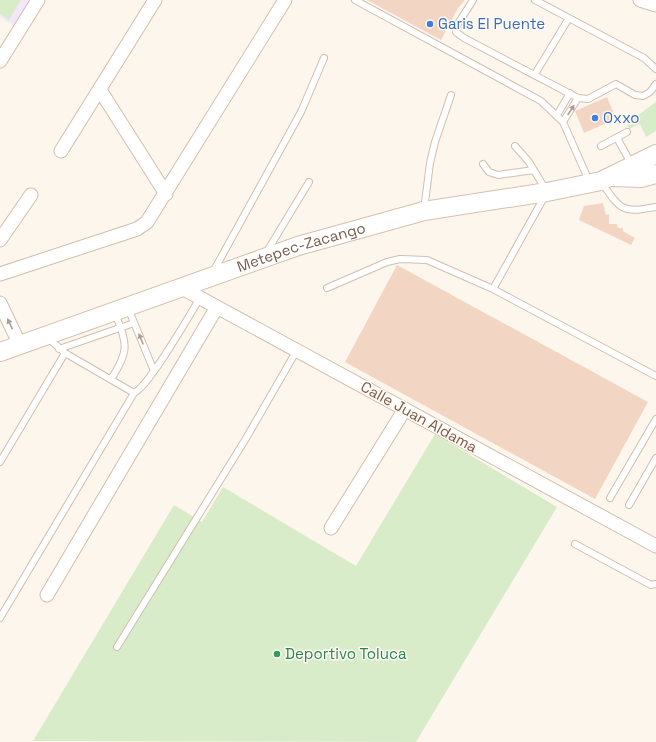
<svg xmlns="http://www.w3.org/2000/svg" width="656" height="742" font-family="'Space Grotesk',sans-serif">
  <style>
    .education { fill: #f3e8fa }
    .green { fill: #d8ecc9 }
    .building { fill: #f3d5c3 }
    .lines { fill: none; stroke-linecap: round; stroke-linejoin: round }
    .lane-casing { stroke: #d1beb0; stroke-width: 8 }
    .street-casing { stroke: #d1beb0; stroke-width: 15 }
    .secondary-casing { stroke: #d6c0b0; stroke-width: 20 }
    .lane { stroke: #fff; stroke-width: 6 }
    .street { stroke: #fff; stroke-width: 13 }
    .secondary { stroke: #fff; stroke-width: 18 }
    .oneway { fill: #af9d94 }
    .shop-dot { fill: #3f7fe0; stroke: #fffaf3; stroke-width: 1.5 }
    .leisure-dot { fill: #2e9e5b; stroke: #fffaf3; stroke-width: 1.5 }
    .labels { text-anchor: middle; stroke-width: 3; stroke-linejoin: round; paint-order: stroke }
    .shop-label { font-size: 15px; fill: #366cbe; stroke: #fffaf3; text-anchor: start }
    .street-label { font-size: 15px; fill: #7a5c4d; stroke: #fffaf3 }
    .leisure-label { font-size: 15px; fill: #27864d; stroke: #fffaf3; text-anchor: start }
  </style>
  <rect width="100%" height="100%" fill="#fdf6ec"/>
  <path class="education" d="M0 0H33L16 27 0 17Z"/>
  <path class="green" d="M0 0H21L9 20 0 14Z
    M656 102V131L646 137 640 124 629 129 625 119 637 116Z
    M435 434 557 507 416 742 33 741 174 505 202 522 223 487 356 566Z"/>
  <path class="building" d="M367 0H465L458 8 441 40Z
    M607 97 614 114 609 122 584 133 575 111Z
    M603 203 606 215 609 214V224H617L618 228H623V231L635 238 631 245 579 220 584 206Z
    M397 265 648 402 595 499 345 362Z"/>
  <g class="lines">
    <defs>
      <path id="lane" d="M355 0 541 101 563 122 589 181
        M473 0 456 27V32L464 38 578 98 588 99 616 84 635 95 643 96 650 92 656 84
        M535 0 644 58 656 69
        M535 74 569 18
        M557 115 570 93
        M563 122 578 98
        M617 138 632 165
        M601 146 627 132
        M483 164 489 172 498 175 534 170
        M602 183C621 211 623 213 656 207
        M424 210 430 163 435 142 451 95
        M266 253 309 182
        M213 272 301 112 324 58
        M327 288 387 262 400 259 427 260 493 289 656 376
        M493 289 547 192 529 162 515 146
        M128 308 154 371
        M47 337 65 353 134 393C149 386 189 316 200 298
        M59 349 134 323
        M111 379C130 350 127 344 115 313
        M0 462 65 353
        M610 498 656 419
        M629 505 656 458
        M575 544 651 585 656 584
        M0 618 134 393
        M117 647 245 440 297 350"/>
      <path id="street" d="M640 0 656 5
        M0 61 38 0
        M100 90 166 194
        M61 151 155 0
        M0 240 31 195
        M0 274 137 229 147 222 285 0
        M182 288 656 546
        M0 303 20 345
        M331 528 405 409
        M47 595 217 307"/>
      <g id="secondary">
        <path d="M613 177 641 178 656 174"/>
        <path id="s1" d="M0 352 298 246 424 211 547 192 601 181 656 154"/>
      </g>
    </defs>
    <use href="#lane" class="lane-casing"/>
    <use href="#street" class="street-casing"/>
    <use href="#secondary" class="secondary-casing"/>
    <use href="#lane" class="lane"/>
    <use href="#street" class="street"/>
    <use href="#secondary" class="secondary"/>
  </g>
  <defs><path id="oneway-solid" d="M-6-.8H1V-3.2L6.5 0L1 3.2V.8H-6Z"/></defs>
  <g class="oneway">
    <use href="#oneway-solid" transform="translate(571 110) rotate(-56)"/>
    <use href="#oneway-solid" transform="translate(10 324) rotate(-115)"/>
    <use href="#oneway-solid" transform="translate(141 339) rotate(-112)"/>
  </g>
  <g class="shop-dot">
    <circle cx="430" cy="24" r="4"/>
    <circle cx="595" cy="118" r="4"/>
  </g>
  <circle class="leisure-dot" cx="277" cy="654" r="4"/>
  <g class="labels">
    <g class="shop-label">
      <text x="438" y="29">Garis El Puente</text>
      <text x="603" y="123">Oxxo</text>
    </g>
    <g class="street-label">
      <text dy="5" stroke="none"><textPath href="#s1" startOffset="319">Metepec-Zacango</textPath></text>
      <text transform="translate(419 417) rotate(29)" y="5">Calle Juan Aldama</text>
    </g>
    <g class="leisure-label">
      <text x="285" y="659">Deportivo Toluca</text>
    </g>
  </g>
</svg>
